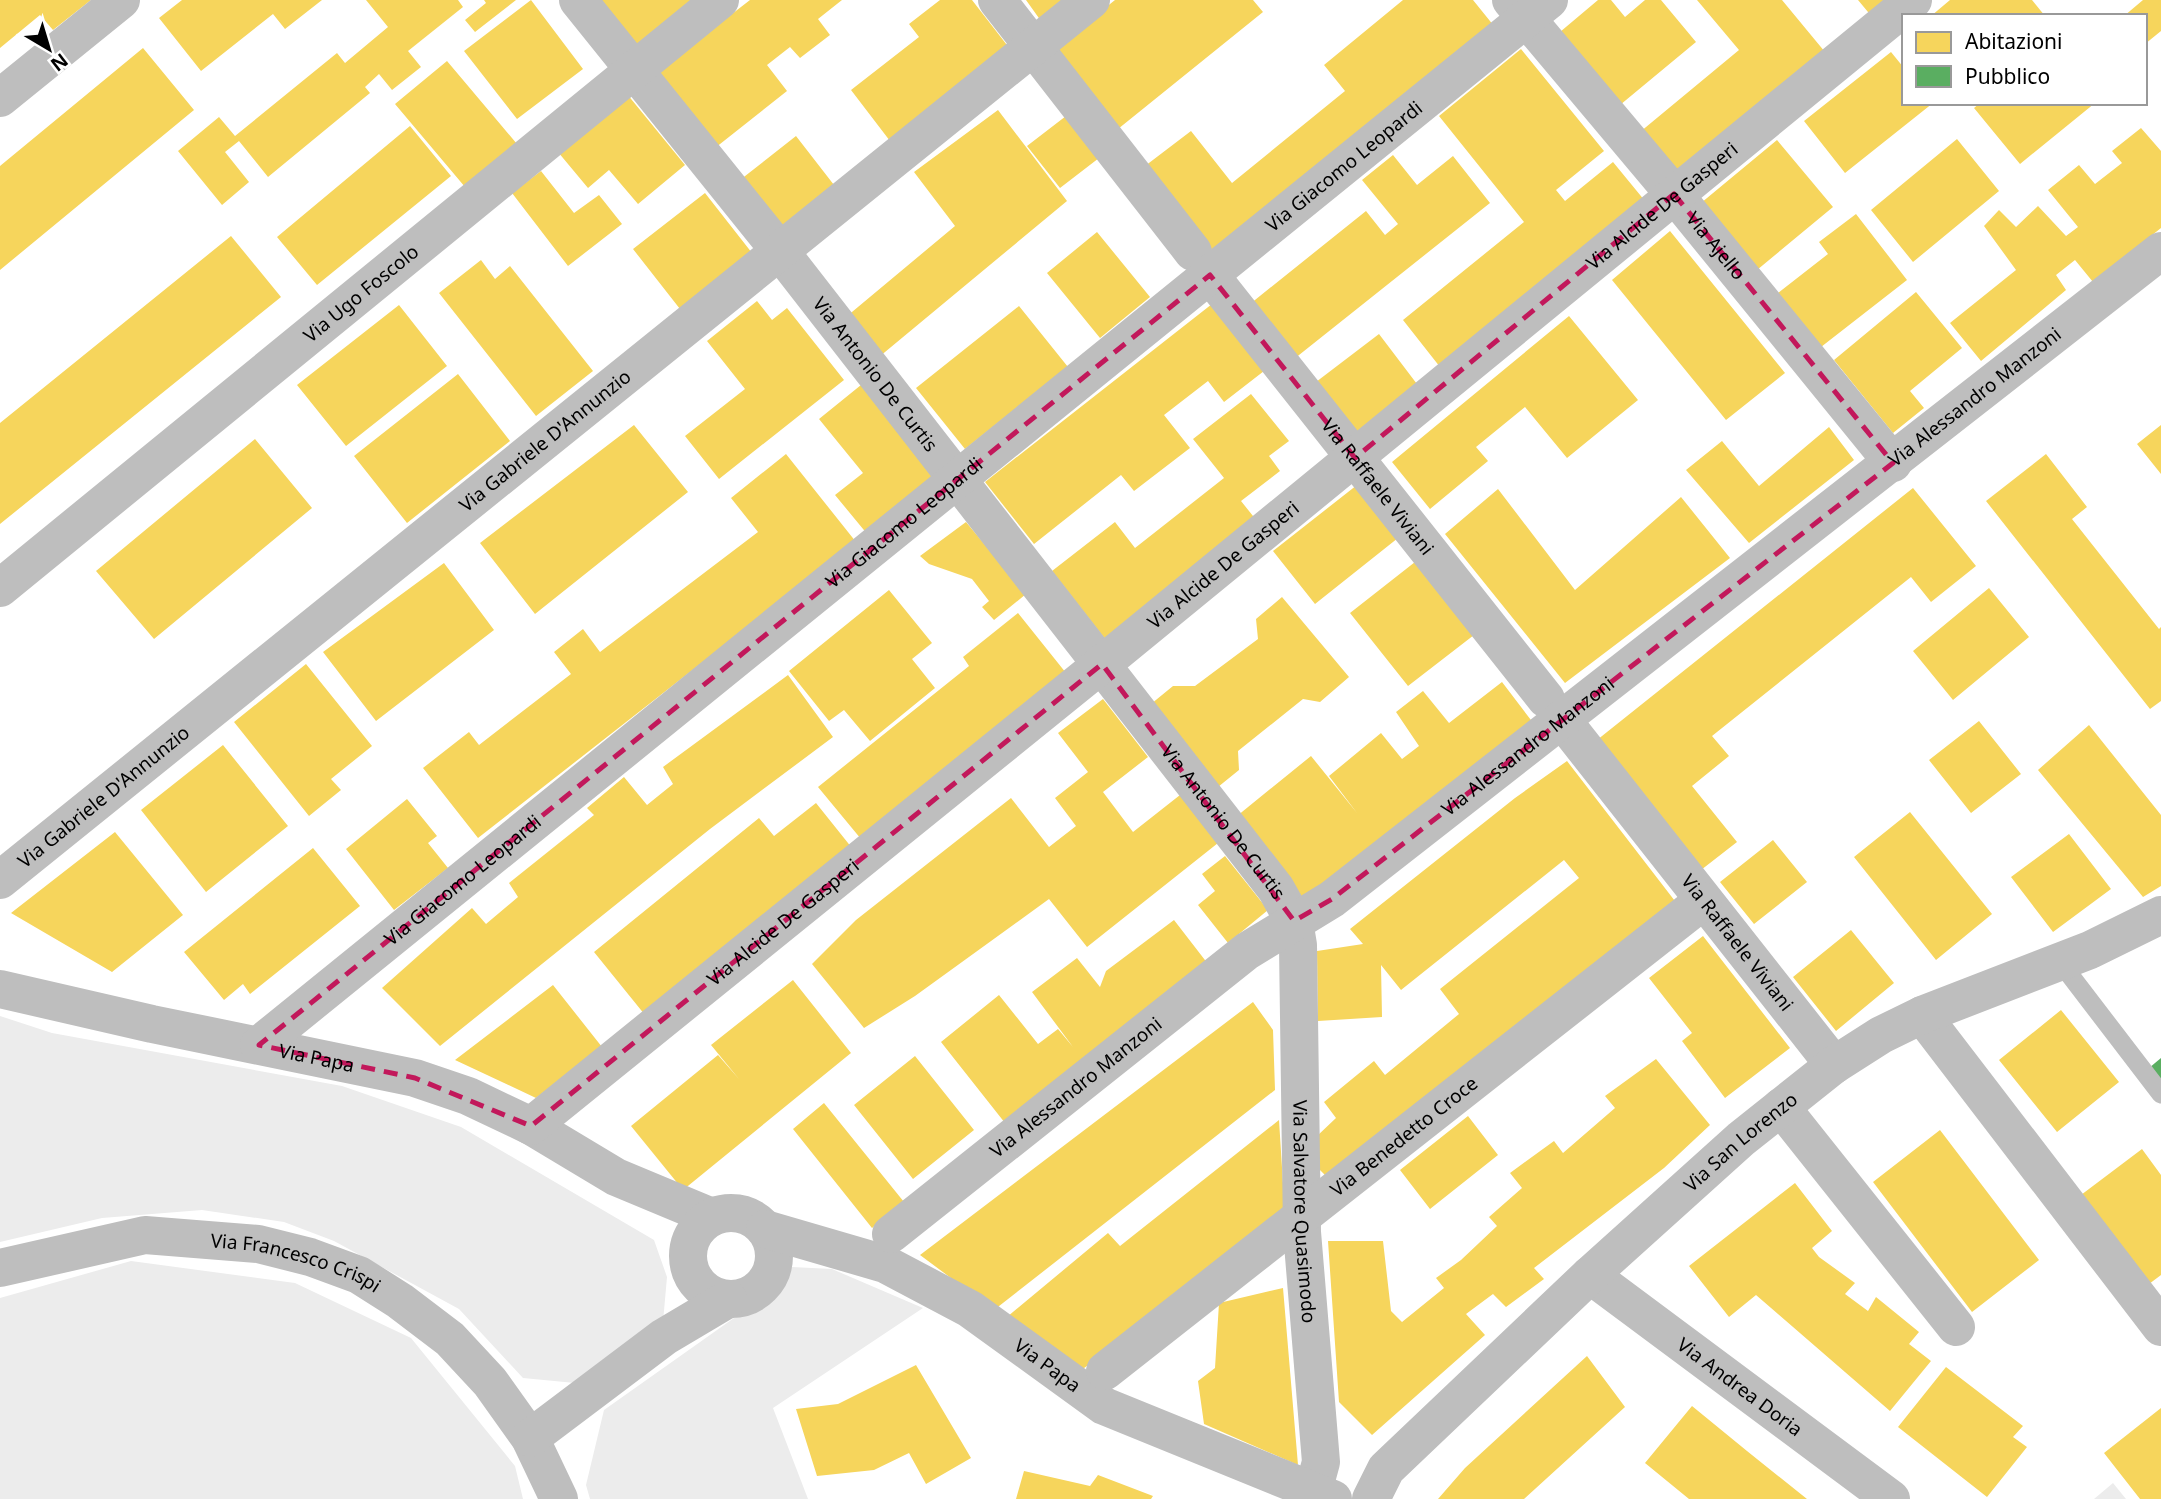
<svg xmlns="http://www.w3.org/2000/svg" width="2161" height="1499" font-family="'Noto Sans',sans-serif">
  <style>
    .green { fill: #ececec }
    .homes { fill: #f6d55c }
    .public { fill: #5aae61 }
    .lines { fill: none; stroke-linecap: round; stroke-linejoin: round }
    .lane { stroke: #bebebe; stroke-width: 19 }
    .street { stroke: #bebebe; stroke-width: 38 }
    .marked { fill: none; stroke: #c2185b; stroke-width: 5; stroke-dasharray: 14 9; stroke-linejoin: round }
    .labels { text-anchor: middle; stroke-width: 7; stroke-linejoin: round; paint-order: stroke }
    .street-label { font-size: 19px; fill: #000; stroke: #fff }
  </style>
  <rect width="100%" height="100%" fill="#fff"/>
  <path class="green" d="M0 1016 52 1033 342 1086 461 1127 654 1240 667 1277 663 1322 575 1383 523 1378 459 1309 334 1241 284 1222 202 1210 102 1218 0 1242Z
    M131 1261 295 1283 411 1338 515 1466 523 1499H0V1298Z
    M792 1267 832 1269 923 1308 773 1408 808 1499H590L586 1485 604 1410 768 1294Z
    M2113 1483 2126 1499H2094Z"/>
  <path class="homes" d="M0 0H91L53 30 40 15 0 48Z
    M182 0H322L285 29 273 14 201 71 159 18Z
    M366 0H458L463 7 408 51 421 67 392 90 379 74 365 87 370 93 268 177 239 141 225 152 249 182 222 205 178 151 219 117 235 136 337 53 345 63 388 27Z
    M484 0H516L475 32 465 20 486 3Z
    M531 0 583 69 517 119 464 51Z
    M596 0H698L635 51Z
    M750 0H842L818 19 830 35 800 58 790 47 767 65 787 91 715 148 656 73Z
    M940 0H972L1010 49 890 141 851 90 919 37 909 24Z
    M1026 0H1067L1041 21Z
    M1115 0H1253L1263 12 1118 129 1054 49Z
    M1403 0H1473L1494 26 1215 254 1145 166 1191 131 1232 183 1345 91 1324 65Z
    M1598 0H1611L1625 17 1645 0H1661L1696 42 1620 105 1560 32Z
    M1697 0H1782L1825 52 1676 175 1640 132 1739 50Z
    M1858 0H1895L1873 18Z
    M1950 0H2032L2045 16H1931Z
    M2143 0H2161V31L2145 44V16H2124Z
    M143 48 194 110 0 270V166Z
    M1521 49 1604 151 1556 190 1565 201 1613 162 1645 201 1440 367 1403 320 1524 222 1439 116Z
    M1891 52 1904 68V103H1933L1845 173 1804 121Z
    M447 61 517 144 465 187 395 104Z
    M627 94 685 165 638 204 609 170 588 188 558 152Z
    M1980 103H2095L2020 164 1974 108Z
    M998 110 1067 201 879 357 846 317 955 226 914 172Z
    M1066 116 1099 158 1060 188 1027 146Z
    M410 126 451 176 317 285 277 237Z
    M2141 128 2161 151V228L2093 282 2075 260 2056 275 2066 290 1981 361 1950 323 2016 270 1984 226 1999 210 2016 227 2038 206 2066 236 2078 227 2048 190 2079 165 2095 184 2122 163 2112 151Z
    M796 136 834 185 778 229 740 180Z
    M1957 139 1999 191 1913 262 1871 210Z
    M1777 140 1833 207 1757 270 1701 203Z
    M1393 155 1417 185 1453 156 1490 203 1294 359 1250 304 1366 211 1385 235 1398 224 1362 180Z
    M541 171 574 213 599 195 622 224 568 266 512 193Z
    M705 193 752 253 680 309 633 249Z
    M1856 214 1907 280 1821 347 1778 293 1828 254 1819 242Z
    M1670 231 1785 373 1726 420 1612 280Z
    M1097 232 1150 297 1100 338 1047 273Z
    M231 236 281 297 0 524V423Z
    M481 260 495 279 510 266 593 371 536 416 439 293Z
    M1916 292 1962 348 1910 391 1924 408 1893 433 1834 360Z
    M757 301 772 320 787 308 844 380 719 479 685 436 745 389 707 341Z
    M1212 304 1264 371 1224 402 1208 381 1164 415 1190 448 1134 491 1121 475 1034 544 985 482Z
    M399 305 447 366 346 446 297 385Z
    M1019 306 1068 367 965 449 916 388Z
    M1569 316 1638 400 1567 458 1525 407 1476 447 1488 461 1430 509 1392 462Z
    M1379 334 1420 388 1358 436 1316 382Z
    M458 374 510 441 407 523 354 456Z
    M861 385 937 479 868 535 835 495 863 473 819 419Z
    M1251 394 1289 441 1269 456 1280 471 1241 501 1257 521 1105 639 1052 571 1115 522 1135 548 1224 478 1193 439Z
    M634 425 688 492 535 614 480 543Z
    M2161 425V474L2137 444Z
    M1829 427 1854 460 1749 543 1686 470 1722 441 1759 486Z
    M255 439 312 508 154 639 96 571Z
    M786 454 856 542 478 838 423 768 469 732 479 745 571 674 554 652 583 629 600 652 758 532 731 498Z
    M2046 454 2087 507 2072 519 2159 629 2161 627V701L2150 709 1986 501Z
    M1357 485 1398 538 1315 604 1273 551Z
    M1913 488 1976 566 1931 602 1911 577 1712 736 1729 756 1692 786 1737 842 1701 870 1597 740Z
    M1498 489 1575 590 1681 497 1730 558 1565 683 1445 534Z
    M966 522 1026 594 994 620 982 607 989 601 972 579 929 564 920 556Z
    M1415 562 1474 635 1408 686 1350 613Z
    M444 563 494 630 376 721 323 652Z
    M1989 588 2029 637 1953 700 1913 651Z
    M889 590 932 643 912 659 935 688 870 741 844 710 829 721 789 671Z
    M1282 597 1349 677 1320 702 1303 699 1238 751 1239 770 1218 787 1151 704 1173 686H1195L1258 639 1256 619Z
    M1018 613 1066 673 861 839 818 787 969 666 963 657Z
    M306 664 372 746 331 779 341 790 309 816 234 722Z
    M788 675 833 737 710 829 440 1046 382 988 472 908 486 924 518 897 509 883 594 815 587 808 624 777 647 805 673 784 663 767Z
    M1502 682 1534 724 1306 902 1237 816 1311 756 1357 813 1329 776 1381 733 1402 759 1419 746 1396 712 1423 691 1449 723Z
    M1103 699 1148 757 1103 792 1133 832 1180 795 1218 843 1087 947 1049 899 915 996 864 1028 812 964 856 920 1011 798 1049 847 1076 826 1055 798 1088 772 1058 733Z
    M1979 721 2021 774 1971 813 1929 760Z
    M2089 725 2161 815V886L2143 897 2038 770Z
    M223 745 288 826 206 892 141 810Z
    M1567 761 1678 905 1329 1179 1318 1168 1316 1137 1336 1118 1324 1102 1374 1061 1385 1075 1459 1014 1440 989 1579 878 1564 860 1401 990 1381 965 1382 1017 1318 1021 1317 951 1363 944 1350 929 1515 798Z
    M407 799 437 836 428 843 448 868 394 910 346 849Z
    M816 803 852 848 645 1015 594 952 759 818 774 836Z
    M1910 812 1992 914 1936 960 1854 857Z
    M115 832 183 915 112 972 11 913Z
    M2069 834 2111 889 2053 932 2011 877Z
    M1773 840 1807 882 1754 924 1720 882Z
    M313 848 360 906 250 994 243 984 224 1000 184 952Z
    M1225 856 1268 910 1228 943 1198 905 1215 891 1202 874Z
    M1174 920 1208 964 1005 1123 941 1042 999 995 1038 1044 1058 1029 1073 1047 1032 992 1077 958 1100 987 1106 971Z
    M1851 930 1894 983 1836 1031 1793 977Z
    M1703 936 1790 1048 1725 1098 1682 1041 1692 1033 1649 978Z
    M793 980 851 1053 683 1190 631 1126 718 1055 739 1079 711 1045Z
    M553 985 602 1047 536 1098 455 1060Z
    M1253 1002 1273 1030 1275 1090 994 1310 920 1255Z
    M2061 1010 2119 1082 2057 1132 1999 1060Z
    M915 1056 974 1130 913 1179 854 1105Z
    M1656 1059 1710 1125 1664 1168 1534 1268 1544 1279 1506 1307 1493 1294 1466 1314 1485 1335 1372 1435 1339 1402 1328 1241H1383L1391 1311 1402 1322 1444 1288 1436 1278 1461 1260 1497 1226 1489 1217 1522 1188 1510 1173 1554 1141 1563 1153 1615 1108 1605 1096Z
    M824 1103 904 1202 872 1228 793 1129Z
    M1468 1116 1498 1155 1430 1209 1400 1170Z
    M1279 1120 1285 1215 1132 1333 1080 1371 1007 1317 1108 1233 1120 1246Z
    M1940 1130 2039 1260 1972 1312 1873 1182Z
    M2142 1149 2161 1175V1275L2145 1287 2077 1198Z
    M1795 1183 1832 1231 1812 1248 1819 1257 1855 1283 1845 1294 1868 1311 1876 1297 1919 1332 1909 1344 1931 1361 1890 1411 1756 1295 1729 1317 1689 1266Z
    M1283 1288 1298 1465 1204 1424 1198 1381 1215 1368 1219 1303Z
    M1587 1356 1625 1407 1524 1499H1438L1465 1468Z
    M916 1365 971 1458 926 1484 909 1453 874 1470 817 1476 796 1409 838 1404Z
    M1946 1367 2023 1426 2013 1437 2027 1447 1987 1497 1898 1427Z
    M1692 1406 1747 1451 1807 1499H1689L1645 1463Z
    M2161 1408V1499H2140L2104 1453Z
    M1024 1471 1090 1486 1098 1475 1153 1496 1151 1499H1016Z"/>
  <path class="public" d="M2161 1058V1083L2149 1068Z"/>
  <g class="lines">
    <path class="lane" d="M2060 962 2161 1094"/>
    <g class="street">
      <path id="s1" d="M578 0 779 250 1276 889 1294 921 1298 945 1302 1232 1321 1462 1311 1499"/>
      <path d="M997 0 1193 252"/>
      <path id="s2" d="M1511 0 1674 194 1893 463"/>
      <path d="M0 98 121 0"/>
      <path id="s3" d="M1210 275 1546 699"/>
      <path id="s4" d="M0 588 720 0"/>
      <path id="s5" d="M1563 721 1834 1065"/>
      <path id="s6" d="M0 880 1091 0"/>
      <path id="s7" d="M0 989 152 1024 415 1078 468 1096 531 1126 616 1177 712 1217"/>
      <path d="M1922 1015 2161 1327"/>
      <path id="s8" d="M259 1045 1549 0"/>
      <path d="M1781 1107 1956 1327"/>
      <path id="s9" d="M531 1126 1102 664 1913 0"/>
      <circle cx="731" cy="1256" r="43"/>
      <path id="s10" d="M765 1229 885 1264 970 1309 1104 1406 1333 1499"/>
      <path id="s11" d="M891 1234 1247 951 1332 899 2161 251"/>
      <path id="s12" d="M0 1268 145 1235 258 1244 310 1257 359 1275 400 1301 450 1339 490 1382 530 1438 559 1499"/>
      <path id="s13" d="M1590 1275 1891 1499"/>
      <path id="s14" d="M1105 1371 1703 901"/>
      <path d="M530 1438 664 1337 728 1299"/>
      <path id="s15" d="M1371 1499 1386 1469 1590 1275 1741 1139 1834 1065 1881 1035 1922 1015 2090 950 2161 915"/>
    </g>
  </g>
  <path class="marked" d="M1674 194 1893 463 1332 899 1294 921 1102 664 531 1126 415 1078 259 1045 1210 275 1355 458Z"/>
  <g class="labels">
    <g class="street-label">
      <text dy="7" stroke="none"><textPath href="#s8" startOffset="1396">Via Giacomo Leopardi</textPath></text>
      <text dy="7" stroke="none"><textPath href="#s9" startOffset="1458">Via Alcide De Gasperi</textPath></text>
      <text dy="7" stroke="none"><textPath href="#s2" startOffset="320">Via Ajello</textPath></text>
      <text dy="7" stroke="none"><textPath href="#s4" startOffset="466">Via Ugo Foscolo</textPath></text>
      <text dy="7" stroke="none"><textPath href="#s1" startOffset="478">Via Antonio De Curtis</textPath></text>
      <text dy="7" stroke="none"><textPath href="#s11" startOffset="1370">Via Alessandro Manzoni</textPath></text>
      <text dy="7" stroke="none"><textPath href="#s6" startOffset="700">Via Gabriele D'Annunzio</textPath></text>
      <text dy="7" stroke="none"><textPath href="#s3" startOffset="270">Via Raffaele Viviani</textPath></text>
      <text dy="7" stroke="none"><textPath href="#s8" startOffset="830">Via Giacomo Leopardi</textPath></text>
      <text dy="7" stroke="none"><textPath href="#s9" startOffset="891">Via Alcide De Gasperi</textPath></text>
      <text dy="7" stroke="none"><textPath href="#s11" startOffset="803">Via Alessandro Manzoni</textPath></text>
      <text dy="7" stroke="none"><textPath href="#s6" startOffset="133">Via Gabriele D'Annunzio</textPath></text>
      <text dy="7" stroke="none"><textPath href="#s1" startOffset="1045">Via Antonio De Curtis</textPath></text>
      <text dy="7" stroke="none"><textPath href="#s8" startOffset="262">Via Giacomo Leopardi</textPath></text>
      <text dy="7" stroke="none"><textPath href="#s9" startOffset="324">Via Alcide De Gasperi</textPath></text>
      <text dy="7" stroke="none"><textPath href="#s5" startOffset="282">Via Raffaele Viviani</textPath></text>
      <text dy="7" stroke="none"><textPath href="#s7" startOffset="324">Via Papa</textPath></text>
      <text dy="7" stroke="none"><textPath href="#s11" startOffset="236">Via Alessandro Manzoni</textPath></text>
      <text dy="7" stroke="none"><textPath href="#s14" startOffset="380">Via Benedetto Croce</textPath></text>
      <text dy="7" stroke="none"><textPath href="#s15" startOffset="516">Via San Lorenzo</textPath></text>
      <text dy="7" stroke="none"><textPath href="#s1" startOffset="1458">Via Salvatore Quasimodo</textPath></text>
      <text dy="7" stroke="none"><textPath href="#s12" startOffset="303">Via Francesco Crispi</textPath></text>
      <text dy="7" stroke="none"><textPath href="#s10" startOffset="317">Via Papa</textPath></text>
      <text dy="7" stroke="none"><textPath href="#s13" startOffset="187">Via Andrea Doria</textPath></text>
    </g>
  </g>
  <rect x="1902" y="14" width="245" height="91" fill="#ffffff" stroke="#999999" stroke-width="2"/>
  <rect x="1916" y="32" width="35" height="21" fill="#f6d55c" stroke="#999999" stroke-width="2"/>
  <text x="1965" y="49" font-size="21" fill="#000000">Abitazioni</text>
  <rect x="1916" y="66" width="35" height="21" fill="#5aae61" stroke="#999999" stroke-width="2"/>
  <text x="1965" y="84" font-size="21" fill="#000000">Pubblico</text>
  <g transform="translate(49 49) rotate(142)" stroke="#ffffff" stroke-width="5" paint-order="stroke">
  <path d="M0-5L12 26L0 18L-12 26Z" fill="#000000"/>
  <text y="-10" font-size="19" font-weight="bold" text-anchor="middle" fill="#000000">N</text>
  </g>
</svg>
